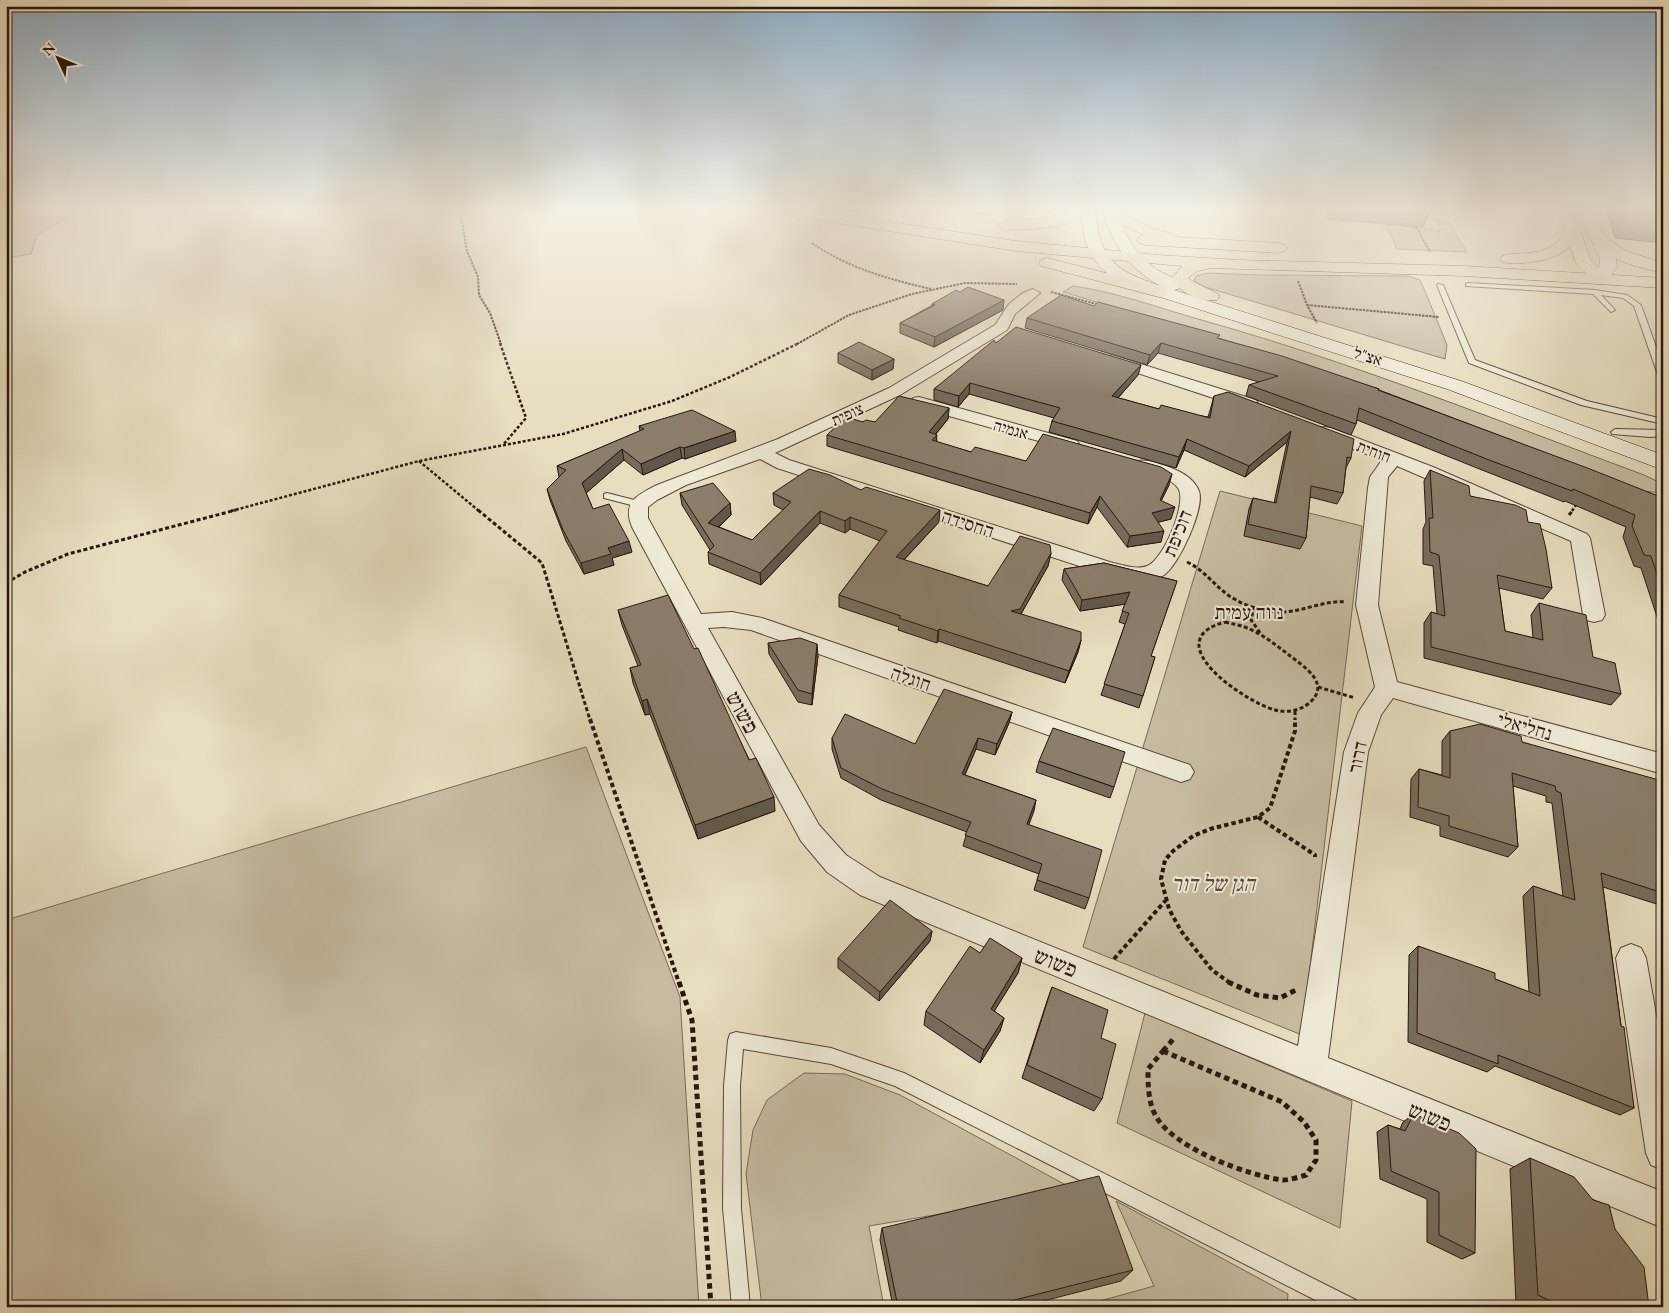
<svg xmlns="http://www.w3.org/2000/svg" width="1669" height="1313" font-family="'EB Garamond','Frank Ruhl Libre',serif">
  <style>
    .green { fill: #c7bca2; stroke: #786958 }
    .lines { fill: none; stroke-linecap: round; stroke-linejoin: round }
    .service-casing { stroke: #58483a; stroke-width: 2 }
    .minor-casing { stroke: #58483a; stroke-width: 2 }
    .tertiary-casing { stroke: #58483a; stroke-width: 1 }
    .secondary-casing { stroke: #28160e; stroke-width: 1 }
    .primary-casing { stroke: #28160e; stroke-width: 1 }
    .path-far4 { stroke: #28160e; stroke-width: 2; stroke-dasharray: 2.5 1; stroke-linecap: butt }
    .path-far3 { stroke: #28160e; stroke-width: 2.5; stroke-dasharray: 3 2; stroke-linecap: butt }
    .path-far2 { stroke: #28160e; stroke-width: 3; stroke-dasharray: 4 2.5; stroke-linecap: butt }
    .path-far1 { stroke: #28160e; stroke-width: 4; stroke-dasharray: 4.5 3; stroke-linecap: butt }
    .path { stroke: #28160e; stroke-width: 5; stroke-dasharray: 5.5 4; stroke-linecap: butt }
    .service { fill: #efead6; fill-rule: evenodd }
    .minor { fill: #efead6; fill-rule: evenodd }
    .tertiary { fill: #efead6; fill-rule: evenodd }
    .secondary { fill: #efead6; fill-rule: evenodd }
    .primary { fill: #e7dec0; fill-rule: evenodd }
    .wall { fill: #786c5c; stroke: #28160e }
    .shaded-wall { fill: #61584b; stroke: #28160e }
    .building { fill: #8b7e6b; stroke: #28160e }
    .labels { text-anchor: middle; stroke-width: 4; stroke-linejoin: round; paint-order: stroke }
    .far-street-label { font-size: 16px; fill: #28160e; stroke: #efead6 }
    .street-label { font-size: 19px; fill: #28160e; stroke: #efead6 }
    .neighbourhood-label { font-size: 20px; fill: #28160e; stroke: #efead6 }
    .near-street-label { font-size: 22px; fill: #28160e; stroke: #efead6 }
    .near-park-label { font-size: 22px; font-style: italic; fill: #58483a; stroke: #efead6 }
  </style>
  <rect width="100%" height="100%" fill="#e7dec0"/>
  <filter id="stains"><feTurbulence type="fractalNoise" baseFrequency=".004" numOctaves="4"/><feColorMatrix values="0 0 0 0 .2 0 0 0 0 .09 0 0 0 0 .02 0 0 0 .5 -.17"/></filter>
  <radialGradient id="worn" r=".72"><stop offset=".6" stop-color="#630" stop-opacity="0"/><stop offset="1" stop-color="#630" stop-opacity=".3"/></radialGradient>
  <path class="green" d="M6 211H79L37 235 31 254 6 258Z
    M1436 220 1448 221 1467 252 1397 249 1385 223 1439 231 1441 229Z
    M1207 273 1259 275 1408 276 1420 280 1425 291 1447 345 1445 359 1205 287 1194 281 1196 276Z
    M1073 286C1117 292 1162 309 1205 321 1354 363 1499 421 1644 475L1663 484V493L1641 491 1269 353 1063 292Z
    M1220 491 1362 526 1302 1035 1083 947Z
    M586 747 680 997 699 1307H6V920Z
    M1145 1013 1352 1101 1340 1228 1117 1123Z
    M804 1073 845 1074 900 1095 1077 1191 869 1226 884 1307H762L746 1174 753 1130 767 1100Z
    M1116 1201 1288 1294 1287 1307H1078L1154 1286Z"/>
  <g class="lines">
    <defs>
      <path id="service" d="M1468 283 1595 290 1627 295 1641 305 1663 366V380L1659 378 1634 306 1623 298 1601 295 1615 310 1611 312 1593 294 1466 286V284Z
        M1438 284 1443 285 1475 360 1587 401 1663 419V424L1581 405 1469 363 1437 285Z
        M1615 429 1663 430V436L1650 437 1612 434 1611 432Z
        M607 493 642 502 644 504 639 507 604 498V494Z
        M736 1032 831 1048 904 1073 1356 1300 1358 1307H1329L895 1086 831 1064 743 1049 740 1086 741 1208 750 1307H732L723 1208 724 1086 728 1040 730 1034Z"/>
      <path id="minor" d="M1033 289 1040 293 1015 314 1007 330 900 395 775 453 789 460 1113 563C1123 565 1137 570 1147 566 1163 561 1188 502 1178 488 1169 476 1150 473 1137 469L1134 465 1137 461C1147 459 1157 463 1166 466 1180 471 1193 477 1199 491 1205 508 1179 565 1164 575 1145 587 1120 578 1101 573L777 468 760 459 686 485 657 500 648 507V518L701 614 732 612 762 618 1190 765 1194 772 1190 779 1181 782 751 630 724 627 708 628 819 825 846 855 880 877 1298 1046 1344 752 1358 713 1375 687 1356 605 1368 488 1370 477 1382 460 1319 436 1316 432 1319 428 1325 427 1331 428 1433 467 1587 534 1590 538 1605 615 1602 620 1594 622 1586 620 1583 615 1571 541 1397 466 1388 477 1378 605 1397 682 1663 754V774L1393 698 1381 715 1368 752 1328 1058 1663 1192V1228L860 895 827 872 801 841 632 527C622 502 637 495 657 485L778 439 889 388 995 325 1009 304 1023 293Z
        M1112 355 1256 400 1258 404 1256 408H1244L1107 363 1104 360 1107 357Z
        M919 397 1077 441 1080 445 1077 449 1071 450 913 406 911 402 913 398Z
        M1631 944 1641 948 1646 958 1663 1054V1170L1651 1165 1646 1153 1616 958 1621 948Z"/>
      <path id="tertiary" d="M1558 211H1573L1591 261 1599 268 1600 259 1578 211H1593L1616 259 1617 266 1607 282H1595L1576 263Z"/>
      <path id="secondary" d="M1081 211H1095C1100 261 1116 271 1161 286 1131 271 1111 243 1103 211H1117C1124 236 1137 256 1159 271 1166 275 1177 278 1181 285L1179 289 1174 290 1461 381 1663 455V470L1447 389 1123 285C1092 265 1083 248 1081 211Z"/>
      <path id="primary" d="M779 211H818L1016 241 1158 255 1239 260 1464 266 1663 278V288L1464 276 1211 268 1198 271 1188 278C1197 285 1216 291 1220 296L1217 300C1202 303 1177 292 1172 278L1182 266 1016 251 786 215Z
        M1068 211H1087C1072 230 1028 229 1006 230L1001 228 998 225 1001 222 1006 220 1044 219Z
        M1104 211H1116L1154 229 1173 234 1176 237 1279 243 1285 245 1287 248 1285 251 1279 253 1145 245 1139 243 1137 240 1139 237 1144 235 1105 217 1103 214Z
        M1574 228 1579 230 1582 233C1567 255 1548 261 1523 263 1515 263 1509 264 1502 262L1500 259 1502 256 1508 254C1524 253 1542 254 1555 244 1562 238 1566 230 1574 228Z
        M1599 234 1604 236 1626 251 1663 263V273C1638 267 1607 261 1591 239L1594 236Z
        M1047 258 1165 288 1168 292 1165 296 1159 297 1041 266 1039 263 1041 260Z"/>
    </defs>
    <use href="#service" class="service-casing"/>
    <use href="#minor" class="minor-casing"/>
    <use href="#tertiary" class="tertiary-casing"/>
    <use href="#secondary" class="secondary-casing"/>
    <use href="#primary" class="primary-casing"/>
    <path class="path-far4" d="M460 211 467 251 478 277 479 295 490 313 501 344
      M955 211 993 215
      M1416 227 1430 252
      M812 243C848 268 888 279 931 289
      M1298 281 1307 305 1317 323
      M1051 292 1100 305
      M1307 305 1439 317
      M797 344 849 315 912 294 965 283 1017 284"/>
    <path class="path-far3" d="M500 343 526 418 503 445
      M419 461 479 511
      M231 511 419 461 563 434 672 401 730 377 799 343
      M1572 511 1578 502"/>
    <path class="path-far2" d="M478 510 542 563 590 720
      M1569 515 1573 510
      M1187 562C1202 569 1211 581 1223 591 1238 604 1261 612 1281 612 1303 612 1323 600 1346 602
      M6 583 25 572 68 554 236 510
      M1254 606 1251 620 1261 634
      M1225 622C1233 624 1240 625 1247 628 1262 634 1276 645 1289 655 1304 667 1333 684 1308 704 1299 711 1286 713 1275 710 1245 702 1155 641 1225 622Z
      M1318 687 1355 698
      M1295 711V720"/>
    <path class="path-far1" d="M590 719 679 983
      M1258 817 1315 855V857
      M1114 959 1166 900
      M1230 983 1212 970 1181 931 1169 909 1161 879 1165 860 1173 851 1193 836 1210 829 1258 817 1270 808 1295 731V719"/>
    <path class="path" d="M679 982 692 1020 711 1307
      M1228 982 1257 995 1280 998 1296 990
      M1163 1051 1282 1102 1304 1122 1316 1140V1160L1306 1175C1299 1177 1290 1180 1283 1180 1249 1176 1176 1149 1157 1118 1148 1104 1148 1085 1148 1069Z
      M1163 1051 1175 1037"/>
    <use href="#service" class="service"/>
    <use href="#minor" class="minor"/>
    <use href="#tertiary" class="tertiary"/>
    <use href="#secondary" class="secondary"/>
    <use href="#primary" class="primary"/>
  </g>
  <path class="wall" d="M1325 211H1430L1423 227 1328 219Z
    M1607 211H1663V243L1615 238Z
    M932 304 1003 310 934 347 900 333V323L931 306Z
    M1094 306 1219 339 1379 389V390L1663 498V635L1641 568 1634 566 1623 537 1626 527 1565 501 1564 502 1482 470 1357 420 1356 424 1351 435 1246 396 1249 385 1259 382 1158 353 1147 365 1025 328 1027 318Z
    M996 343 1141 365 1138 375 1118 398 1159 409 1208 417 1211 407 1214 396 1351 458 1346 468 1343 493 1337 504 1310 497 1306 538 1300 549 1244 536 1249 509 1253 498 1274 503 1287 442 1245 477 1184 450 1176 468 1049 432 1052 421 1054 418 969 394 958 407 934 400V389Z
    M838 353 894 359 893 369 872 380 838 363Z
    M949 408 948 419 936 434 937 442 971 452 1169 485 1161 501 1171 519 1158 522 1161 542 1127 547 1097 507 1088 524 827 446V435L863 422H875Z
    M639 426 736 441 685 459 682 458 643 475 624 460 586 493 593 509 632 552 612 558 614 565 584 574 566 541 550 500 547 489 559 477 557 466 640 431Z
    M1430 470 1470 496 1528 522 1552 588 1543 599 1499 588 1505 631 1533 638 1531 615 1539 603 1593 657 1621 694 1611 705 1424 658V623L1431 612 1437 614 1433 566 1423 564V529L1426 522 1424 481Z
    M861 490 939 522 904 560 988 586 1051 553 1048 566 1021 614 1081 640 1078 652 1065 683 938 641 937 643 898 630 899 627 839 607V595L880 541 850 529 845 533 820 523 761 585 709 564 708 552 710 550 682 505 680 493 730 503 731 515 719 527 752 540 783 510 774 505 773 493Z
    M1104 563 1177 581 1151 656 1155 657 1139 708 1101 695 1125 624 1119 622 1125 604 1080 611 1062 580 1064 569Z
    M618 610 694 649 775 811 698 839 650 714 645 715 633 683 630 668 638 666 622 625Z
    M768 643 818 656 812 705 798 702 769 654Z
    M1012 712 1009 723 995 755 976 749 965 775 1036 800 1028 825 1089 898 1085 909 1034 890 1039 874 963 846 967 832 881 800 841 778 832 749V738L915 744Z
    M1450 731 1522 742 1663 787V906L1603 887 1621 1026 1634 1108 1620 1115 1495 1066 1487 1072 1408 1042 1409 955 1418 946 1495 979 1529 992 1523 896 1533 886 1563 896 1552 803 1546 802V796L1513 786 1518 847 1508 857 1440 836V826L1410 817 1411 779 1419 769 1442 775V741Z
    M1039 761 1114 787 1110 798 1036 772Z
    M932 931 930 941 879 1001 838 968V958Z
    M980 953 1022 958 1018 973 994 1011 1004 1018 1000 1031 980 1063 924 1025 926 1011Z
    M1052 987 1101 1038 1102 1099 1094 1111 1022 1078 1047 1001Z
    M1414 1114 1475 1253 1462 1259 1427 1242V1199L1380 1179 1377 1132 1388 1125 1400 1129 1403 1122Z
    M1530 1158 1649 1307H1525L1516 1303 1510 1169Z
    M882 1228 1133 1270 1121 1281 1020 1307H893L880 1240Z
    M1309 1303 1318 1307H1301Z"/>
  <path class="shaded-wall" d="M1004 300 1003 310 934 347 935 337Z
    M1161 343 1158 353 1147 365 1150 355Z
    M894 359 893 369 872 380V370Z
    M1141 365 1138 375 1110 407 1112 396Z
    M970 383 969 394 958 407 959 396Z
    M949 408 948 419 928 443 929 432Z
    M735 431 736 441 685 459 684 448Z
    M1291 431 1287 442 1245 477 1249 466Z
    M937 435 936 445 932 440Z
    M1187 439 1184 450 1176 468 1179 457Z
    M680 447 682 458 643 475 641 464Z
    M622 449 624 460 585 494 582 483Z
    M1172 474 1169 485 1156 511 1160 500Z
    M1100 496 1097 507 1088 524 1090 513Z
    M730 503 731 515 710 535 708 523Z
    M1175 507 1171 519 1148 525 1152 513Z
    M940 510 939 522 895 569 896 557Z
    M820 511V523L761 585 760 573Z
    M850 517V529L845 533V521Z
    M1164 531 1161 542 1127 547 1130 536Z
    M629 541 632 552 612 558 614 565 584 574 581 563 608 548Z
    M1051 553 1048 566 1017 621 1011 611Z
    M1130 592 1126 604 1080 611 1082 600Z
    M939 629 938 641 937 643 938 631Z
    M1081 640 1078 652 1065 683 1069 671Z
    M817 644 818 656 812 705V694Z
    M647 699 650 714 645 715 642 701Z
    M1012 712 1009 723 995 755 997 744Z
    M978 738 976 749 960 785 962 774Z
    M774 797 775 811 698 839 695 825Z
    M1036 800 1034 811 1025 835 1027 824Z
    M932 931 930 941 879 1001 880 992Z
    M1022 958 1018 973 987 1023 991 1009Z
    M1004 1018 1000 1031 980 1063 984 1050Z"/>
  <path class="building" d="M968 287 1004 300 935 337 900 323 935 305 932 304 956 290 960 292Z
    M1061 295 1094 306 1098 302 1220 335 1217 338 1282 356 1379 389 1378 390 1590 469 1663 498V593L1651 556 1644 555 1632 526 1635 515 1573 489 1572 491 1489 460 1359 408 1356 424 1249 385 1278 376 1161 343 1150 355 1027 318Z
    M1016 327 1141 365 1112 396 1159 409 1161 405 1210 418 1214 396 1228 392 1354 439 1351 458 1347 457 1343 493 1311 486 1306 538 1248 524 1253 498 1276 503 1291 431 1249 466 1187 439 1179 457 1052 421 1060 408 970 383 959 396 934 389 994 340 996 343Z
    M859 342 894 359 872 370 838 353Z
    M899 396 949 408 929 432 937 435 932 440 971 452 975 447 1026 461 1043 434 1161 467 1172 474 1160 500 1175 507 1152 513 1164 531 1130 536 1100 496 1090 513 827 435 846 417 863 422 866 420 875 422Z
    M692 410 735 431 684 448 680 447 641 464 622 449 582 483 593 509 609 504 629 541 608 548 611 554 581 563 563 530 547 489 566 470 557 466 644 429 639 426Z
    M809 469 830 475 861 490 866 487 940 510 896 557 988 586 1020 536 1050 545 1051 553 1020 609 1011 611 1081 632V640L1069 671 939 629 938 631 899 618 901 616 839 595 887 531 850 517 845 521 820 511 760 573 708 552 714 546 680 493 713 483 730 503 708 523 752 540 791 502 773 493Z
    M1430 470 1469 486 1470 496 1515 505 1526 510 1528 522 1540 524 1546 549 1552 588 1497 575 1505 631 1543 640 1539 603 1586 615 1593 657 1615 663 1621 694 1431 647V612L1445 616 1439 555 1430 552 1429 518H1433Z
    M1104 563 1177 581 1151 656 1155 657 1143 696 1104 684 1129 613 1122 611 1130 592 1082 600 1064 569Z
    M668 595 694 649 698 648 749 760 756 758 774 797 695 825 647 699 642 701 630 668 641 665 618 610Z
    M800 638 817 644 812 694 798 690 768 643Z
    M944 689 1012 712 997 744 978 738 962 774 1036 800 1027 824 1102 850 1089 898 1037 880 1042 864 965 835 971 822 882 789 841 768 832 738 845 714 915 744Z
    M1480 724 1521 736 1522 742 1659 780 1660 787H1663V893L1601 873 1621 1026 1624 1027 1634 1108 1498 1055V1064L1417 1033 1418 946 1495 973V979L1540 996 1533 886 1575 900 1561 793 1556 791 1555 786 1512 773 1518 847 1449 826V816L1418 807 1419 769 1450 778V731Z
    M1053 728 1125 752 1114 787 1039 761Z
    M890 900 932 931 880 992 838 958Z
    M990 938 1022 958 991 1009 1004 1018 984 1050 926 1011 970 946 980 953Z
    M1052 987 1108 1010 1101 1038 1116 1044 1102 1099 1027 1065Z
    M1414 1114 1459 1133 1476 1149 1475 1253 1439 1235V1192L1391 1171 1388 1125 1405 1131Z
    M1530 1158 1574 1177 1593 1200 1609 1205 1615 1229 1644 1267 1649 1307H1564L1538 1295Z
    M1099 1176 1133 1270 987 1307H898L882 1228Z
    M1309 1303 1318 1307H1309Z"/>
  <linearGradient id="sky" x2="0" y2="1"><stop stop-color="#8daac0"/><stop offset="0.53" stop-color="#f4f0e3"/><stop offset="1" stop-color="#f4f0e3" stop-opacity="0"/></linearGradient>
  <rect width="1669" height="395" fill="url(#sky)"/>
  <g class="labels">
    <g class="far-street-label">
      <text transform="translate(1368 356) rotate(18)" y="6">אצ"ל</text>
      <text transform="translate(847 414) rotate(-24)" y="6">צופית</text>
      <text transform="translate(1011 429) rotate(16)" y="6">אגמיה</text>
      <text transform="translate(1374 451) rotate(21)" y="6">חוחית</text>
    </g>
    <g class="street-label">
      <text transform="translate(968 523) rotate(18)" y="7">החסידה</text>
      <text transform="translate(1177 533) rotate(-68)" y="7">דוכיפת</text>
      <text transform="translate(911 678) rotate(19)" y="7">חוגלה</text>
      <text transform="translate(1525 726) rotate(16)" y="7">נחליאלי</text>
      <text transform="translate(1357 757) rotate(-78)" y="7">דרור</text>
    </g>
    <g class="neighbourhood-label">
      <text x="1249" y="619">נווה עמית</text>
    </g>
    <g class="near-street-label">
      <text transform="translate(743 712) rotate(61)" y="8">פשוש</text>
      <text transform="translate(1056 962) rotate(22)" y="8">פשוש</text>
      <text transform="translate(1430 1116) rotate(22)" y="8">פשוש</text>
    </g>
    <g class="near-park-label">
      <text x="1213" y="891">הגן של דור</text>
    </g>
  </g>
  <rect width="1669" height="1313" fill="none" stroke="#e7dec0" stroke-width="25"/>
  <rect x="8" y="8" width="1654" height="1298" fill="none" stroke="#28160e" stroke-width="2.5"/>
  <rect x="12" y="12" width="1644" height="1288" fill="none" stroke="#28160e"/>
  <g transform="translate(58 58) rotate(314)" stroke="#efead6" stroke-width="4" paint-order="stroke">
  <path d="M0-4L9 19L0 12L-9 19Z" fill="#28160e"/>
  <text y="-8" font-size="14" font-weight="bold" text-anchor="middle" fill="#28160e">N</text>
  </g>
  <rect width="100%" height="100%" filter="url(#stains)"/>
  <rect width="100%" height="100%" fill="url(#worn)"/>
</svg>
